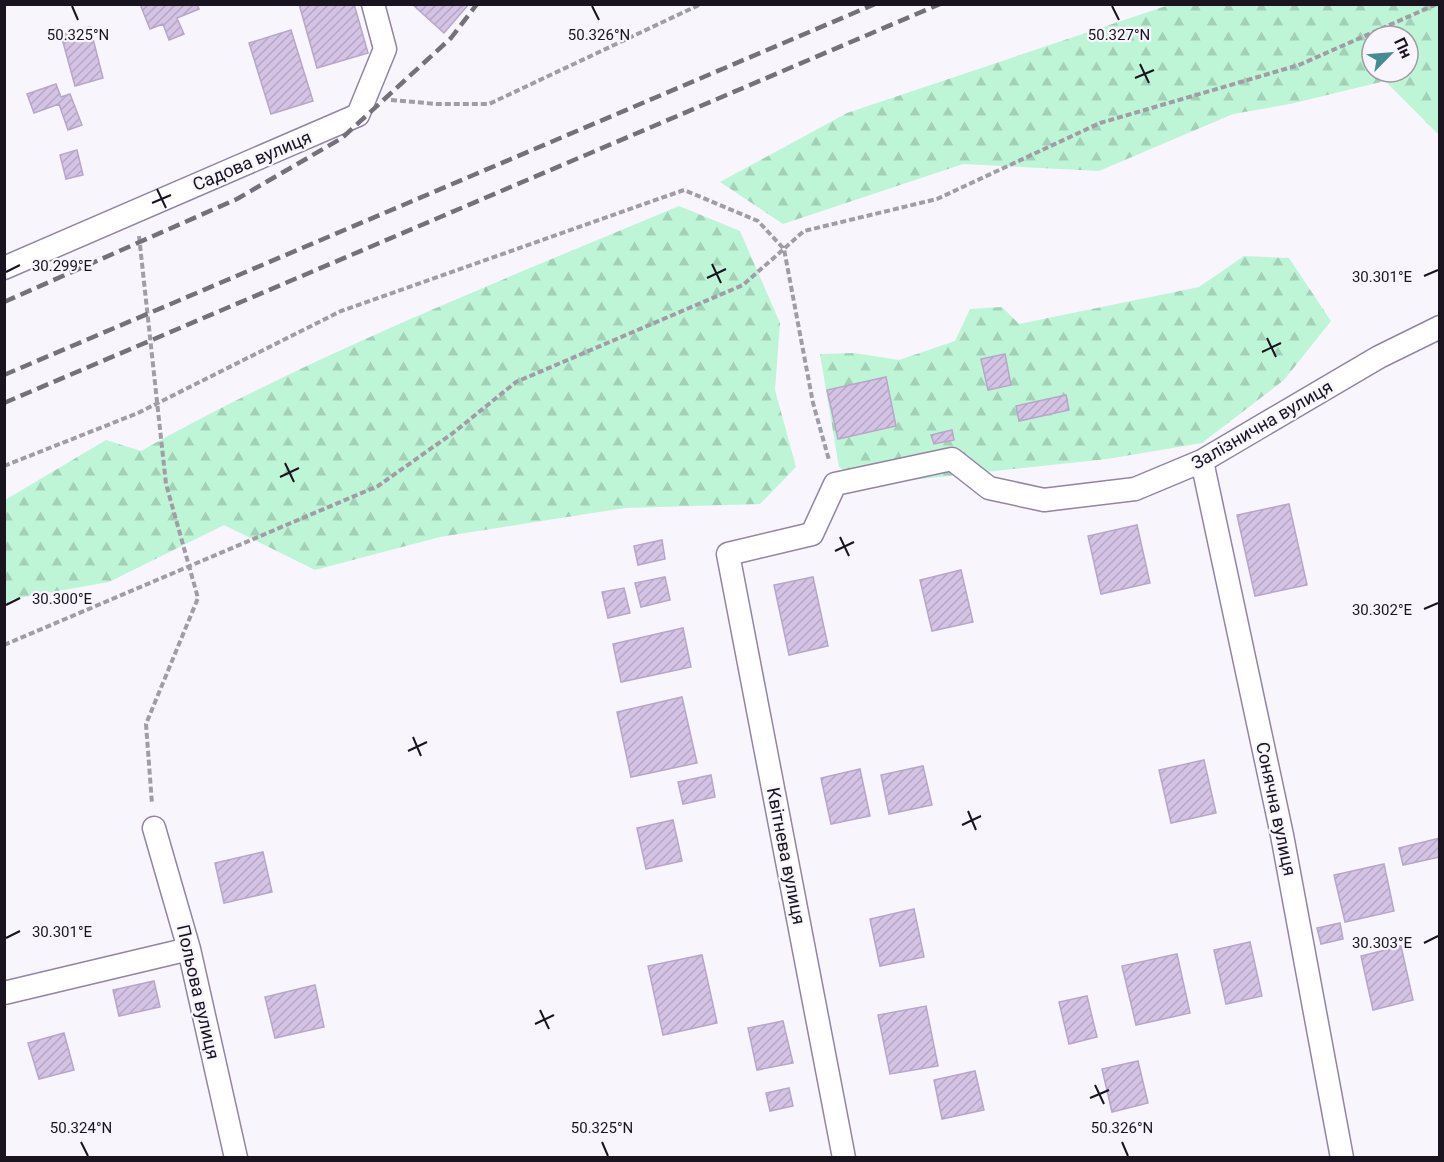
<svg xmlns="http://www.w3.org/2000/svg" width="1444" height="1162" font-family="Roboto,sans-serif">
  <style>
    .forest { fill: url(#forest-firs); fill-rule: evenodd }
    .building { fill: url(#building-hatch); stroke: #b7a7c7; stroke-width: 1.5 }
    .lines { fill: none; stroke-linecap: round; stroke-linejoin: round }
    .street-casing { stroke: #9384a4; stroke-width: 25 }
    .path { stroke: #a19da6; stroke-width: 4; stroke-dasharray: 6 3; stroke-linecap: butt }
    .street { stroke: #fff; stroke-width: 22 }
    .rail { stroke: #75717b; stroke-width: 4.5; stroke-dasharray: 12 6; stroke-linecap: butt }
    .ticks { fill: none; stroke: #191420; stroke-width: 2 }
    .labels { text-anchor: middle; stroke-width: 4.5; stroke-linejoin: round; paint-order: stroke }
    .street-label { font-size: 18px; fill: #191420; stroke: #f8f5fc }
    .ticks-label { font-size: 15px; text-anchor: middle; fill: #191420; stroke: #f8f5fc; stroke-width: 4.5; stroke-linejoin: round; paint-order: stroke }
  </style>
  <defs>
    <pattern id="forest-firs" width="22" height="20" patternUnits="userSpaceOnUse" patternTransform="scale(1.5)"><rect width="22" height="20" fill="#bef5d7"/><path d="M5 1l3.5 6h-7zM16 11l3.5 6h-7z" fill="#a3d1b8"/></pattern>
    <pattern id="building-hatch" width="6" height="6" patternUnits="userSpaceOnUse" patternTransform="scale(1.5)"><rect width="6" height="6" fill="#d5c3e5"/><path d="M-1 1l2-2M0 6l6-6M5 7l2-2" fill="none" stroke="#b6a7c4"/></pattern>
  </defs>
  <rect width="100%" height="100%" fill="#f8f5fc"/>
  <path class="forest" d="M1172 4 1439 5V135L1385 81 1290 104 1233 114 1099 171 963 164 783 224 720 182 847 113ZM1372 36H1408V72H1372Z
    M679 206 740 231 780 323 775 390 796 467 760 504 625 508 440 537 315 570 224 525 109 582 13 599 5 606V500L106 440 141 451C313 354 498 282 679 206Z
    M1244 256 1289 258 1331 321 1284 380 1202 443 1107 459 866 485 839 467 820 354 854 353 899 360 955 341 970 309 1002 307 1019 324 1199 287Z"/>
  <path class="building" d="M140 4H197L199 9 177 18 184 34 169 40 163 24 150 29Z
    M299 4H354L368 53 317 68Z
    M412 4H469L444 33Z
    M90 27 103 78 75 86 61 35Z
    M291 30 313 101 271 114 249 43Z
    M56 84 61 97 70 94 82 125 68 130 59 104 34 113 27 94Z
    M77 150 83 175 66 179 60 155Z
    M1005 354 1011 385 988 390 981 359Z
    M886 377 896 426 838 439 827 390Z
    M1066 395 1069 410 1019 421 1016 406Z
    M952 430 954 440 934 444 931 435Z
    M1289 504 1307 585 1255 596 1237 515Z
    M1137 525 1150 583 1101 594 1088 536Z
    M662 540 665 559 638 565 634 546Z
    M961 570 973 622 932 631 920 580Z
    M665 577 670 600 641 607 635 583Z
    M813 577 828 646 789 655 774 585Z
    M624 588 630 613 608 618 602 592Z
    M683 628 691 667 621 682 613 644Z
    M682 697 697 763 631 777 617 712Z
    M1204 760 1216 813 1171 823 1159 770Z
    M923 766 932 805 889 814 881 775Z
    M860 769 870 816 831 824 821 778Z
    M711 775 715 797 683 804 678 782Z
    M673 820 682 861 646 869 637 828Z
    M1440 838V857L1403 865 1399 848Z
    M263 852 272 892 224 903 215 863Z
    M1384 864 1394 911 1345 922 1334 875Z
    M914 909 924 957 880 966 870 919Z
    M1340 923 1343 939 1321 944 1317 928Z
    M1250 942 1262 996 1226 1004 1214 950Z
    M1401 946 1413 1000 1373 1010 1361 956Z
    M1177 954 1190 1013 1136 1025 1122 966Z
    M702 955 717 1023 663 1035 648 966Z
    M154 981 160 1007 119 1016 113 990Z
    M315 985 324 1027 275 1038 265 997Z
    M1087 996 1097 1037 1069 1044 1059 1002Z
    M926 1006 938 1066 890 1074 878 1015Z
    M783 1021 793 1063 757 1070 748 1028Z
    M64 1033 74 1070 39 1079 28 1043Z
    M1138 1061 1148 1103 1112 1112 1102 1069Z
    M975 1071 984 1110 942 1119 934 1080Z
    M789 1088 793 1106 770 1111 766 1093Z"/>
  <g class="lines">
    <defs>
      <path id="street" d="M4 268 358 115 385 49 373 4
        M1202 461 1282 835 1342 1158
        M154 828 189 949 236 1158
        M4 993 189 949
        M844 1158 728 554 812 534 835 484 952 459 989 488 1044 500 1135 489 1202 461 1379 357 1440 327"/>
    </defs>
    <use href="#street" class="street-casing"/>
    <path class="path" d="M391 100 437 104H489L701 4
      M139 236 166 484 198 598 146 724 152 804
      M4 466 138 413 341 311 684 190 758 221 784 249 813 403 829 460
      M4 645 378 486 453 433 516 382 743 285 804 231 937 199 1100 123 1299 65 1437 4"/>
    <use href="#street" class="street"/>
    <path class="rail" d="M4 302 237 199 342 138 451 38 477 4
      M4 375 875 4
      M4 403 940 4"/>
  </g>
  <path class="ticks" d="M72 6 78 20M592 6 599 20M1112 6 1119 20M1140 64 1149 83M1135 78 1154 70M157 189 166 208M152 203 171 195M712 264 721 283M6 272 20 265M1424 276 1438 270M707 278 726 269M1267 338 1276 357M1262 352 1281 343M285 463 294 482M280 477 299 468M840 537 849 556M835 551 854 542M6 605 20 598M1424 609 1438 603M413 737 421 756M408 751 427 742M968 811 976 830M962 825 981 816M6 938 20 931M1424 943 1438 936M540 1010 549 1029M535 1024 554 1015M1095 1085 1104 1104M1090 1098 1109 1090M81 1142 88 1156M602 1142 608 1156M1122 1142 1128 1156"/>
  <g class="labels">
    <g class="street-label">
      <text transform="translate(252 161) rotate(-23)" y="6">Садова вулиця</text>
      <text transform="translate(1262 425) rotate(-30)" y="6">Залізнична вулиця</text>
      <text transform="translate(1276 809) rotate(78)" y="6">Сонячна вулиця</text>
      <text transform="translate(786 856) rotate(79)" y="6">Квітнева вулиця</text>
      <text transform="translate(198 992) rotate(77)" y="6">Польова вулиця</text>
    </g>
  </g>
  <g class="ticks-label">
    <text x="78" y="40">50.325°N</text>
    <text x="599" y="40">50.326°N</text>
    <text x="1119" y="40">50.327°N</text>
    <text x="62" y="271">30.299°E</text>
    <text x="1382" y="282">30.301°E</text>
    <text x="62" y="604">30.300°E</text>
    <text x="1382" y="615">30.302°E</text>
    <text x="62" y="937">30.301°E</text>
    <text x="1382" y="948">30.303°E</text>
    <text x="81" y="1133">50.324°N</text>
    <text x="602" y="1133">50.325°N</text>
    <text x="1122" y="1133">50.326°N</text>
  </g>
  <rect width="1444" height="1162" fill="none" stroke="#191420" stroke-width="12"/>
  <g transform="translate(1390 54) rotate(65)"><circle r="28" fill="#f8f5fc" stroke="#9f9ba4" stroke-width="1.5"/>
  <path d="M0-4.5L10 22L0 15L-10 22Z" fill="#458c93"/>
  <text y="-9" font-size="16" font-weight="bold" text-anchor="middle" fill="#191420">Пн</text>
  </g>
</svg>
